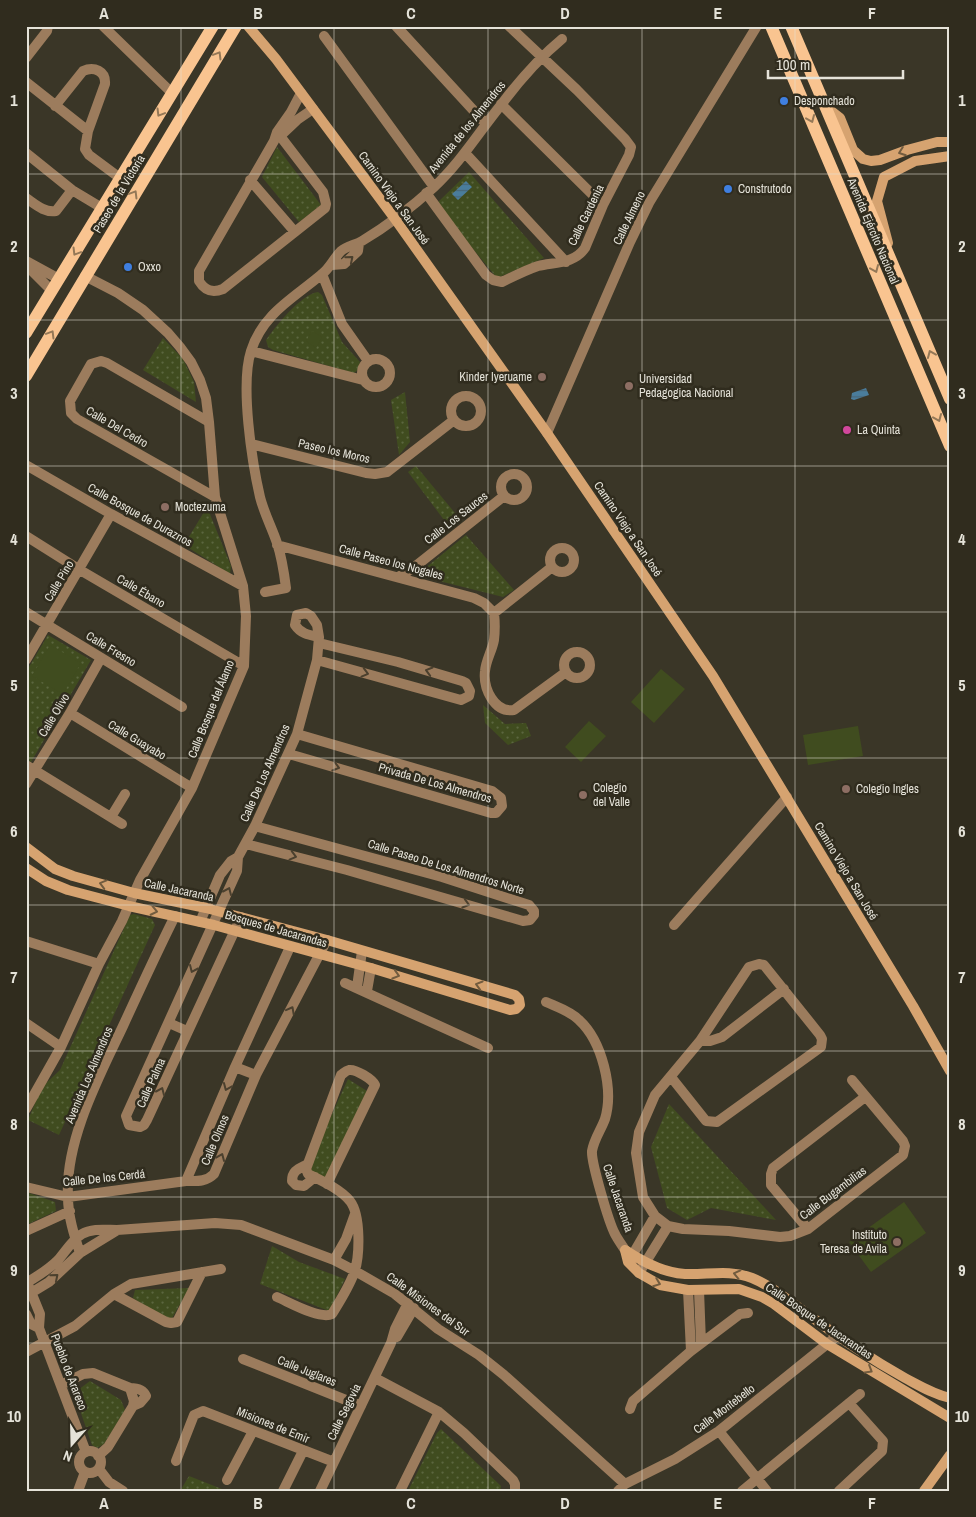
<svg xmlns="http://www.w3.org/2000/svg" width="976" height="1517" font-family="'Archivo Narrow',sans-serif">
  <style>
    .grass { fill: url(#grass-dots) }
    .pitch { fill: #404c1f }
    .water { fill: url(#water-rules) }
    .lines { fill: none; stroke-linecap: round; stroke-linejoin: round }
    .street { stroke: #9c7c5d; stroke-width: 10 }
    .secondary { stroke: #d6a370; stroke-width: 10 }
    .primary { stroke: #f9c490; stroke-width: 12 }
    .oneway { stroke: #947857 }
    .oneway2 { stroke: #725c3f }
    .oneway3 { stroke: #4b402e }
    .grid { fill: none; stroke: #e5e3d9; stroke-width: 1; stroke-opacity: 0.55 }
    .shop-dot { fill: #3f7fe0; stroke: #302c1e; stroke-width: 2 }
    .education-dot { fill: #8d6e63; stroke: #302c1e; stroke-width: 2 }
    .hotel-dot { fill: #d1479c; stroke: #302c1e; stroke-width: 2 }
    .labels { text-anchor: middle; stroke-width: 5; stroke-linejoin: round; paint-order: stroke }
    .poi-label { font-size: 12px; fill: #e5e3d9; stroke: #302c1e; text-anchor: start }
    .street-label { font-size: 12px; fill: #e5e3d9; stroke: #302c1e }
    .neatline { fill: none; stroke: #e5e3d9; stroke-width: 2 }
    .grid-label { font-size: 16px; text-anchor: middle; font-weight: bold; fill: #e5e3d9 }
  </style>
  <defs>
    <pattern id="grass-dots" width="8" height="8" patternUnits="userSpaceOnUse" patternTransform="scale(1.25)"><rect width="8" height="8" fill="#404c1f"/><path d="M2 2h.1M6 6h.1" fill="none" stroke="#5b663f" stroke-width="1.8" stroke-linecap="round"/></pattern>
    <pattern id="water-rules" width="6" height="5" patternUnits="userSpaceOnUse" patternTransform="scale(1.25)"><rect width="6" height="5" fill="#4a7d9c"/><path d="M0 2.5h6" fill="none" stroke="#486678"/></pattern>
  </defs>
  <rect width="100%" height="100%" fill="#3a3627"/>
  <path class="grass" d="M277 147 321 205 299 222 262 177Z
    M469 172 544 258 497 278 436 204Z
    M318 292 322 295 342 342 360 362 359 369 354 373 273 350 268 347 266 340C277 325 300 295 318 292Z
    M163 338 183 359 194 382 196 402 143 370Z
    M405 392 410 442 399 455 391 400Z
    M416 466 460 519 450 528 408 472Z
    M207 507 231 566 230 574 184 545Z
    M466 535 514 590 503 597 431 579 425 575 424 569Z
    M48 635 91 660 31 762 26 759V672Z
    M483 705 505 724 526 723 531 736 508 745 485 723Z
    M134 914 152 919 155 925 59 1135 28 1120 42 1087 60 1070 130 915Z
    M348 1079 367 1091 325 1178 306 1171Z
    M669 1104 776 1220 711 1208 687 1220 667 1208 651 1147Z
    M26 1192 55 1202 56 1211 26 1225Z
    M272 1246 299 1262 345 1279 329 1311 260 1284Z
    M189 1288 171 1320 163 1317 133 1298 135 1290Z
    M90 1381 121 1400 125 1410 104 1444 97 1448 92 1445 74 1393Z
    M441 1429 501 1486 500 1491H408L437 1433Z
    M189 1476 227 1491H180Z"/>
  <path class="pitch" d="M312 331 322 337 316 348 306 341Z
    M50 645 81 663 63 694 32 676Z
    M661 669 685 689 654 723 631 702Z
    M589 721 606 736 581 762 565 747Z
    M858 726 863 756 808 765 803 735Z
    M904 1202 926 1233 871 1272 849 1242Z"/>
  <path class="water" d="M466 181 472 187 458 200 452 194Z
    M866 388 869 395 854 400 851 399 852 393Z"/>
  <g class="lines">
    <path class="street" d="M103 26 172 93
      M396 26 486 124
      M324 36 434 187
      M26 58 47 31 48 26
      M26 82 88 131
      M501 104 603 205
      M55 106 83 71C94 66 106 71 105 84L88 131 85 149 89 155 120 178
      M277 132 323 192 326 204 325 208 223 289C213 293 205 291 199 281V271L274 141 277 132 291 112 301 93
      M279 137 297 120 313 109
      M26 153 72 190 102 208
      M465 153 566 262
      M250 180 295 232
      M426 193 486 275 493 280 502 282C514 276 526 270 538 266 555 262 574 264 585 248L603 205 629 155 631 147 625 139 577 90 509 26
      M26 198C35 204 44 213 56 211L72 190
      M26 261 59 279
      M26 265 52 291
      M332 265 344 264 358 251 359 243
      M322 274 342 324 368 361
      M251 351 363 380
      M362 373a14 14 0 1 1 28 0a14 14 0 1 1-28 0Z
      M451 411a15 15 0 1 1 30 0a15 15 0 1 1-30 0Z
      M209 422 107 363 101 361 91 364 70 401 71 413 77 419 215 497
      M547 433 630 242 649 203 757 26
      M251 444 366 473 375 474 387 472 454 420
      M26 465 111 514 243 586
      M501 487a13 13 0 1 1 26 0a13 13 0 1 1-26 0Z
      M26 536 80 570 244 666
      M277 545 474 598 484 603 494 613
      M550 560a12 12 0 1 1 24 0a12 12 0 1 1-24 0Z
      M398 577 412 569 504 496
      M265 592 286 588C284 572 282 558 277 543 272 528 264 513 260 497 252 462 240 385 251 351 263 313 294 298 322 274 330 268 334 258 341 251 347 246 355 245 362 241 387 226 412 207 434 187 460 163 479 132 501 105 519 81 539 58 562 39
      M26 612 182 707
      M494 613C495 622 495 631 494 640 492 651 486 660 485 671 483 688 494 713 514 710L566 672
      M494 613 552 567
      M564 665a13 13 0 1 1 26 0a13 13 0 1 1-26 0Z
      M26 660 111 514
      M317 660 461 700 469 696 470 691 466 683 462 681 398 662 319 643
      M70 713 192 788
      M289 754 491 813H496L502 806 501 798 492 791 297 734
      M26 765 122 824
      M26 784 70 713 101 658
      M111 817 125 794
      M246 844 347 870 523 921 530 920 534 915V911L529 905 442 877 255 826
      M238 857 237 871 126 1116 129 1125 140 1127 144 1125 147 1120 241 917
      M200 922 220 875 231 861 238 857 255 826 297 734 317 660 319 637 317 625 311 616 306 613 297 615 295 625C301 634 309 635 319 637
      M674 925 787 797
      M26 941 99 964
      M345 983 488 1048
      M357 987 362 951
      M367 991 371 968
      M546 1002C557 1007 570 1011 579 1020 602 1041 614 1089 605 1119 601 1130 594 1139 592 1151 591 1162 609 1223 615 1234 618 1240 622 1245 625 1250
      M26 1023 61 1047
      M169 1023 187 1031
      M700 1041H710L722 1037 784 989
      M235 1067 256 1075
      M671 1077 706 1121 717 1122 821 1047 822 1039 820 1035 764 965 759 964 749 967 700 1041 655 1095 639 1132 636 1153 643 1197 655 1216 668 1226 683 1229 729 1231 780 1237 790 1236 808 1229 903 1155 905 1146 903 1141 852 1080
      M26 1109 61 1047 99 964 122 921 140 880 192 788 244 666 246 616 243 586 215 497 209 422 206 398 200 380 191 362 180 347 168 333 143 310 118 293 85 276
      M306 1165C298 1169 292 1171 292 1181L296 1185 304 1186 315 1177
      M186 1181 235 1067 290 947
      M26 1187 68 1197 186 1181C197 1181 206 1182 214 1174L256 1075 327 940
      M808 1229 771 1185V1174L773 1168 865 1097
      M26 1231 70 1211
      M80 1253C74 1235 68 1216 68 1197 65 1140 99 1077 123 1026 140 989 157 952 175 916
      M334 1260 346 1239 355 1214
      M629 1261 655 1216
      M639 1273 668 1226
      M26 1283C38 1276 49 1269 58 1260 66 1251 72 1240 82 1234 92 1228 106 1230 117 1230L215 1223 241 1225 334 1260 355 1271 395 1294 438 1329 479 1355 504 1375 625 1484
      M29 1287 40 1314 39 1328
      M688 1290 691 1351
      M699 1290 701 1343
      M114 1294 166 1322 171 1323 177 1322 202 1272
      M26 1296 49 1282 80 1253 116 1231
      M277 1297C289 1302 320 1320 332 1314 340 1301 349 1287 354 1273 360 1257 361 1215 350 1201 340 1189 322 1181 308 1174L306 1169 341 1075C344 1073 345 1071 349 1070 356 1069 372 1079 375 1085L327 1184
      M26 1314 31 1324 39 1328
      M39 1328 86 1452
      M397 1337 414 1308
      M26 1352 75 1326 114 1294 131 1284 221 1269
      M243 1359 361 1406
      M375 1378 439 1412 464 1433 513 1480 515 1484V1491
      M61 1385 83 1374 93 1373 130 1388 134 1401 133 1406 108 1447 98 1456
      M130 1388C137 1388 143 1389 146 1396L140 1403 133 1406
      M630 1409 633 1401 691 1351 740 1314 748 1313
      M719 1431 767 1491
      M79 1462a11 11 0 1 1 22 0a11 11 0 1 1-22 0Z
      M176 1461 194 1415 203 1411 334 1462
      M99 1469 109 1482 123 1491
      M227 1480 253 1431
      M78 1491 85 1472
      M283 1491 303 1451
      M320 1491 391 1343 395 1329 408 1303
      M400 1491 439 1412
      M618 1491 625 1484 675 1459 719 1431 837 1336
      M742 1491 860 1394
      M839 1491 882 1451 883 1441 849 1403"/>
    <path class="secondary" d="M248 26 276 59 395 219 547 433 713 676 913 1006 950 1071
      M826 107 840 118 853 150 863 159 871 161 880 160 907 150 937 142H950
      M888 243 877 201 884 177 915 161 950 156
      M26 847 55 869 73 876 134 893 206 908 327 940 515 995 519 999 520 1005 516 1009 510 1010 371 968 214 925 129 906 68 890 46 881 26 868
      M625 1250 628 1262 639 1273 660 1285 688 1290 739 1289 762 1297 774 1304 827 1344 950 1418
      M625 1250C643 1262 663 1273 685 1274 708 1275 729 1269 752 1278 772 1286 789 1301 806 1313 838 1337 871 1359 905 1378 920 1386 933 1394 950 1398
      M924 1491 950 1455"/>
    <path class="primary" d="M771 26 950 446
      M791 26 950 399
      M26 333 213 26
      M26 376 236 26"/>
  </g>
  <defs><path id="oneway-chevron" d="M-2-3.5L2.5 0L-2 3.5" fill="none" stroke-width="1.6" stroke-linecap="round" stroke-linejoin="round" transform="scale(1.25)"/></defs>
  <g class="oneway">
    <use href="#oneway-chevron" transform="translate(218 55) rotate(-59)"/>
    <use href="#oneway-chevron" transform="translate(160 113) rotate(121)"/>
    <use href="#oneway-chevron" transform="translate(811 119) rotate(67)"/>
    <use href="#oneway-chevron" transform="translate(134 194) rotate(-59)"/>
    <use href="#oneway-chevron" transform="translate(76 252) rotate(121)"/>
    <use href="#oneway-chevron" transform="translate(875 269) rotate(67)"/>
    <use href="#oneway-chevron" transform="translate(51 334) rotate(-59)"/>
    <use href="#oneway-chevron" transform="translate(931 354) rotate(-113)"/>
    <use href="#oneway-chevron" transform="translate(938 418) rotate(67)"/>
  </g>
  <g class="oneway2">
    <use href="#oneway-chevron" transform="translate(902 152) rotate(160)"/>
    <use href="#oneway-chevron" transform="translate(103 884) rotate(-165)"/>
    <use href="#oneway-chevron" transform="translate(154 911) rotate(12)"/>
    <use href="#oneway-chevron" transform="translate(396 975) rotate(17)"/>
    <use href="#oneway-chevron" transform="translate(479 985) rotate(-164)"/>
    <use href="#oneway-chevron" transform="translate(737 1274) rotate(-167)"/>
    <use href="#oneway-chevron" transform="translate(657 1283) rotate(21)"/>
    <use href="#oneway-chevron" transform="translate(869 1370) rotate(31)"/>
  </g>
  <g class="oneway3">
    <use href="#oneway-chevron" transform="translate(350 259) rotate(-40)"/>
    <use href="#oneway-chevron" transform="translate(429 671) rotate(-164)"/>
    <use href="#oneway-chevron" transform="translate(365 673) rotate(15)"/>
    <use href="#oneway-chevron" transform="translate(336 767) rotate(16)"/>
    <use href="#oneway-chevron" transform="translate(293 856) rotate(15)"/>
    <use href="#oneway-chevron" transform="translate(228 891) rotate(-66)"/>
    <use href="#oneway-chevron" transform="translate(466 904) rotate(16)"/>
    <use href="#oneway-chevron" transform="translate(193 969) rotate(114)"/>
    <use href="#oneway-chevron" transform="translate(291 1010) rotate(-62)"/>
    <use href="#oneway-chevron" transform="translate(227 1087) rotate(113)"/>
    <use href="#oneway-chevron" transform="translate(161 1091) rotate(-66)"/>
    <use href="#oneway-chevron" transform="translate(221 1157) rotate(-67)"/>
    <use href="#oneway-chevron" transform="translate(55 1277) rotate(-40)"/>
  </g>
  <path class="grid" d="M181 26V1491M334 26V1491M488 26V1491M642 26V1491M795 26V1491M26 174H950M26 320H950M26 466H950M26 612H950M26 758H950M26 905H950M26 1051H950M26 1197H950M26 1343H950"/>
  <g class="shop-dot">
    <circle cx="784" cy="101" r="5"/>
    <circle cx="728" cy="189" r="5"/>
    <circle cx="128" cy="267" r="5"/>
  </g>
  <g class="education-dot">
    <circle cx="542" cy="377" r="5"/>
    <circle cx="629" cy="386" r="5"/>
    <circle cx="165" cy="507" r="5"/>
    <circle cx="846" cy="789" r="5"/>
    <circle cx="583" cy="795" r="5"/>
    <circle cx="897" cy="1242" r="5"/>
  </g>
  <circle class="hotel-dot" cx="847" cy="430" r="5"/>
  <g class="labels">
    <g class="poi-label">
      <text x="794" y="105">Desponchado</text>
      <text x="738" y="193">Construtodo</text>
      <text x="138" y="271">Oxxo</text>
      <text x="532" y="381" text-anchor="end">Kinder Iyeruame</text>
      <text x="639" y="383">Universidad<tspan x="639" dy="14">Pedagogica Nacional</tspan></text>
      <text x="857" y="434">La Quinta</text>
      <text x="175" y="511">Moctezuma</text>
      <text x="593" y="792">Colegio<tspan x="593" dy="14">del Valle</tspan></text>
      <text x="856" y="793">Colegio Ingles</text>
      <text x="887" y="1239" text-anchor="end">Instituto<tspan x="887" dy="14">Teresa de Avila</tspan></text>
    </g>
    <g class="street-label">
      <text transform="translate(467 127) rotate(-51)" y="4">Avenida de los Almendros</text>
      <text transform="translate(119 194) rotate(-59)" y="4">Paseo de la Victoria</text>
      <text transform="translate(394 198) rotate(54)" y="4">Camino Viejo a San José</text>
      <text transform="translate(586 215) rotate(-64)" y="4">Calle Gardenia</text>
      <text transform="translate(629 218) rotate(-64)" y="4">Calle Almeno</text>
      <text transform="translate(873 231) rotate(67)" y="4">Avenida Ejército Nacional</text>
      <text transform="translate(117 427) rotate(30)" y="4">Calle Del Cedro</text>
      <text transform="translate(334 451) rotate(13)" y="4">Paseo los Moros</text>
      <text transform="translate(140 515) rotate(29)" y="4">Calle Bosque de Duraznos</text>
      <text transform="translate(456 518) rotate(-38)" y="4">Calle Los Sauces</text>
      <text transform="translate(628 529) rotate(56)" y="4">Camino Viejo a San José</text>
      <text transform="translate(391 562) rotate(15)" y="4">Calle Paseo los Nogales</text>
      <text transform="translate(59 581) rotate(-59)" y="4">Calle Pino</text>
      <text transform="translate(141 591) rotate(30)" y="4">Calle Ébano</text>
      <text transform="translate(111 649) rotate(31)" y="4">Calle Fresno</text>
      <text transform="translate(211 709) rotate(-68)" y="4">Calle Bosque del Álamo</text>
      <text transform="translate(54 715) rotate(-59)" y="4">Calle Olivo</text>
      <text transform="translate(137 740) rotate(31)" y="4">Calle Guayabo</text>
      <text transform="translate(265 773) rotate(-66)" y="4">Calle De Los Almendros</text>
      <text transform="translate(435 783) rotate(16)" y="4">Privada De Los Almendros</text>
      <text transform="translate(446 867) rotate(17)" y="4">Calle Paseo De Los Almendros Norte</text>
      <text transform="translate(846 871) rotate(59)" y="4">Camino Viejo a San José</text>
      <text transform="translate(179 890) rotate(12)" y="4">Calle Jacaranda</text>
      <text transform="translate(276 929) rotate(16)" y="4">Bosques de Jacarandas</text>
      <text transform="translate(89 1075) rotate(-67)" y="4">Avenida Los Almendros</text>
      <text transform="translate(151 1083) rotate(-66)" y="4">Calle Palma</text>
      <text transform="translate(215 1140) rotate(-67)" y="4">Calle Olmos</text>
      <text transform="translate(104 1178) rotate(-6)" y="4">Calle De los Cerdá</text>
      <text transform="translate(833 1193) rotate(-37)" y="4">Calle Bugambilias</text>
      <text transform="translate(618 1198) rotate(71)" y="4">Calle Jacaranda</text>
      <text transform="translate(428 1304) rotate(36)" y="4">Calle Misiones del Sur</text>
      <text transform="translate(819 1321) rotate(34)" y="4">Calle Bosque de Jacarandas</text>
      <text transform="translate(307 1371) rotate(22)" y="4">Calle Juglares</text>
      <text transform="translate(69 1372) rotate(69)" y="4">Pueblo de Arareco</text>
      <text transform="translate(724 1409) rotate(-37)" y="4">Calle Montebello</text>
      <text transform="translate(344 1412) rotate(-64)" y="4">Calle Segovia</text>
      <text transform="translate(273 1425) rotate(22)" y="4">Misiones de Emir</text>
    </g>
  </g>
  <rect width="976" height="1517" fill="none" stroke="#302c1e" stroke-width="55"/>
  <g transform="translate(72 1444) rotate(200)" stroke="#302c1e" stroke-width="4" paint-order="stroke">
  <path d="M0-4L9 19L0 12L-9 19Z" fill="#e5e3d9"/>
  <text y="-8" font-size="14" font-weight="bold" text-anchor="middle" fill="#e5e3d9">N</text>
  </g>
  <path d="M768 70v8h135v-8" fill="none" stroke="#e5e3d9" stroke-width="2.5"/>
  <text x="776" y="70" font-size="15" fill="#e5e3d9" stroke="#302c1e" stroke-width="4" paint-order="stroke">100 m</text>
  <rect x="28" y="28" width="920" height="1462" class="neatline"/>
  <g class="grid-label">
    <text x="104" y="19">A</text>
    <text x="258" y="19">B</text>
    <text x="411" y="19">C</text>
    <text x="565" y="19">D</text>
    <text x="718" y="19">E</text>
    <text x="872" y="19">F</text>
    <text x="14" y="106">1</text>
    <text x="962" y="106">1</text>
    <text x="14" y="252">2</text>
    <text x="962" y="252">2</text>
    <text x="14" y="399">3</text>
    <text x="962" y="399">3</text>
    <text x="14" y="545">4</text>
    <text x="962" y="545">4</text>
    <text x="14" y="691">5</text>
    <text x="962" y="691">5</text>
    <text x="14" y="837">6</text>
    <text x="962" y="837">6</text>
    <text x="14" y="983">7</text>
    <text x="962" y="983">7</text>
    <text x="14" y="1130">8</text>
    <text x="962" y="1130">8</text>
    <text x="14" y="1276">9</text>
    <text x="962" y="1276">9</text>
    <text x="14" y="1422">10</text>
    <text x="962" y="1422">10</text>
    <text x="104" y="1509">A</text>
    <text x="258" y="1509">B</text>
    <text x="411" y="1509">C</text>
    <text x="565" y="1509">D</text>
    <text x="718" y="1509">E</text>
    <text x="872" y="1509">F</text>
  </g>
</svg>
